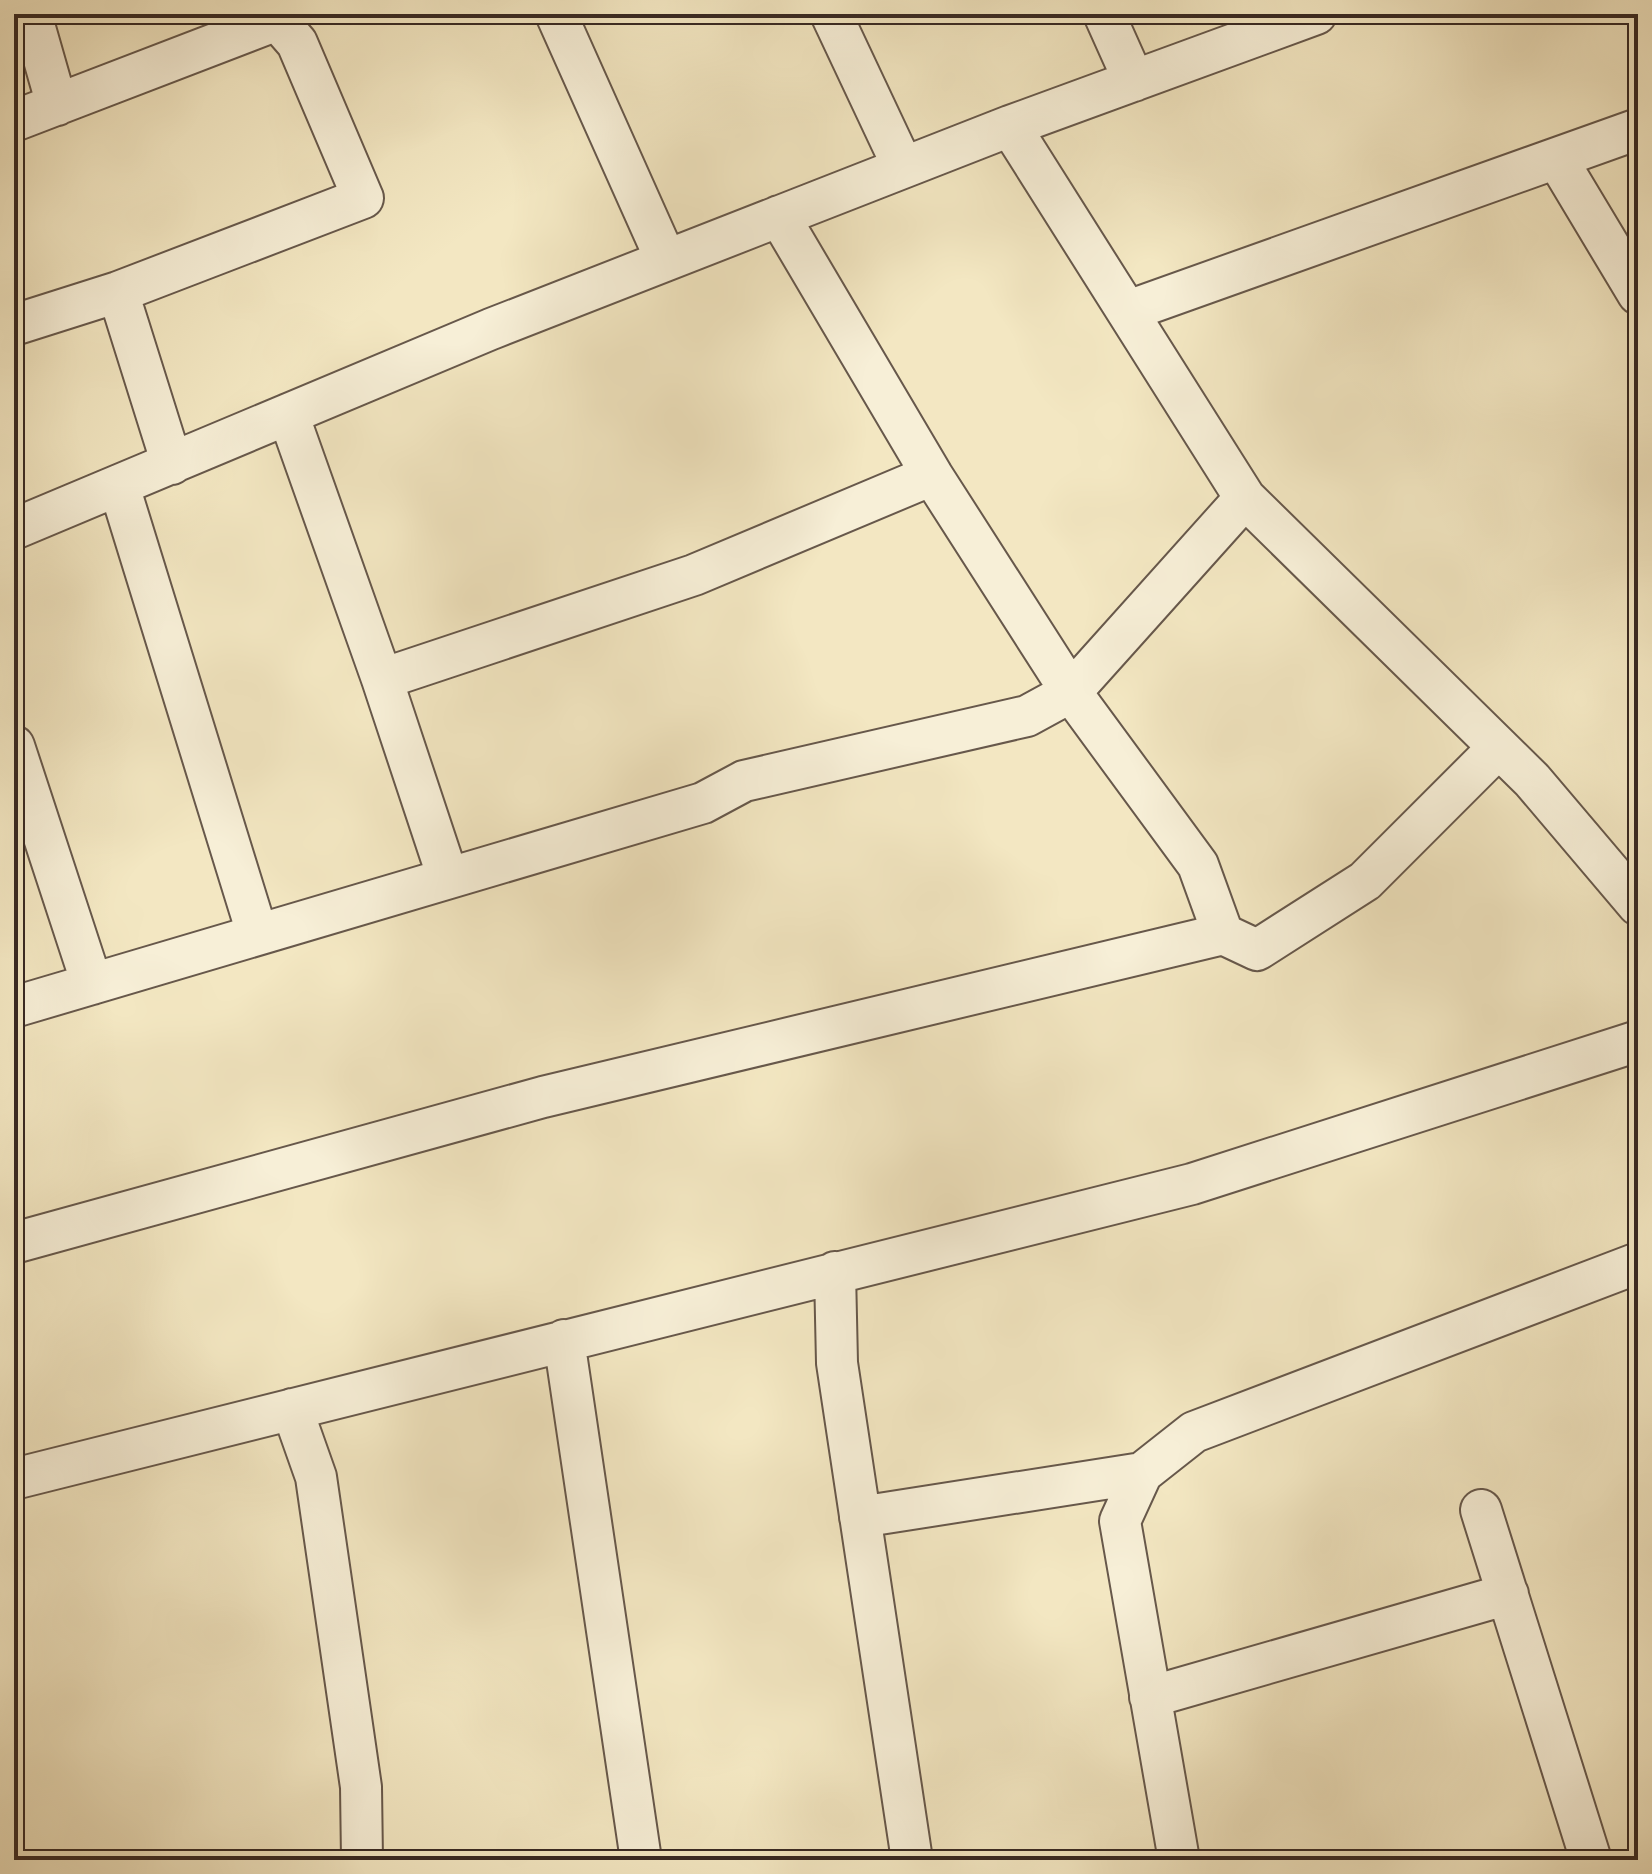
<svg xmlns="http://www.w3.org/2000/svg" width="1652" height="1874" font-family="Vollkorn,serif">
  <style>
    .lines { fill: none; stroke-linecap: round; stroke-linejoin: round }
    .minor-casing { stroke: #67584b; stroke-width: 44 }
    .minor { stroke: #f7efd7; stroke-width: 40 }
  </style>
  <rect width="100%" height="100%" fill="#f3e7c2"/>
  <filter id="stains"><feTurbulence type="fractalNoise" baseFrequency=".0025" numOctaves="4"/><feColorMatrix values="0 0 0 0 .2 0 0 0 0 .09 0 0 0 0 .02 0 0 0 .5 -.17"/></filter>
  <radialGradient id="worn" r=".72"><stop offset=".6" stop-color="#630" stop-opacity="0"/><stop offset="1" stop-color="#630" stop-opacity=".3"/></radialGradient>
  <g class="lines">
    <defs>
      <path id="minor" d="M31 14 57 105
        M556 14 666 260
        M831 14 903 167
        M1104 14 1134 81
        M14 121 277 20
        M1010 126 1316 14
        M1557 159 1638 294
        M779 216 932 475 1071 692 1198 865 1223 934
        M118 292 172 464
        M1128 311 1638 129
        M14 325 118 292 363 198 297 43 277 20 274 14
        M288 414 382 679 448 878
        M119 486 257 933
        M14 529 491 329 1010 126 1245 498 1532 780 1638 905
        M382 679 694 575 932 475
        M14 746 92 984
        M14 1007 703 803 744 781 1027 716 1071 692 1245 498
        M14 1243 543 1097 1223 934 1257 950 1365 881 1498 748
        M835 1272 837 1363 912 1860
        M564 1340 641 1860
        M292 1409 316 1477 361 1787 362 1860
        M14 1479 1192 1184 1638 1041
        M1481 1510 1591 1860
        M860 1517 1142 1473
        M1150 1697 1508 1594
        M1179 1860 1120 1521 1142 1473 1194 1432 1638 1263"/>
    </defs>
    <use href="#minor" class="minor-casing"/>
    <use href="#minor" class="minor"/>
  </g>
  <rect width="1652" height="1874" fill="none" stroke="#f3e7c2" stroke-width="48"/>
  <rect x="16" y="16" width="1620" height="1842" fill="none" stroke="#382923" stroke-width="4"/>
  <rect x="24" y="24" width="1604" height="1826" fill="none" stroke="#382923" stroke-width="2"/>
  <rect width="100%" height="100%" filter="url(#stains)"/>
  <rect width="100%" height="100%" fill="url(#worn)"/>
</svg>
